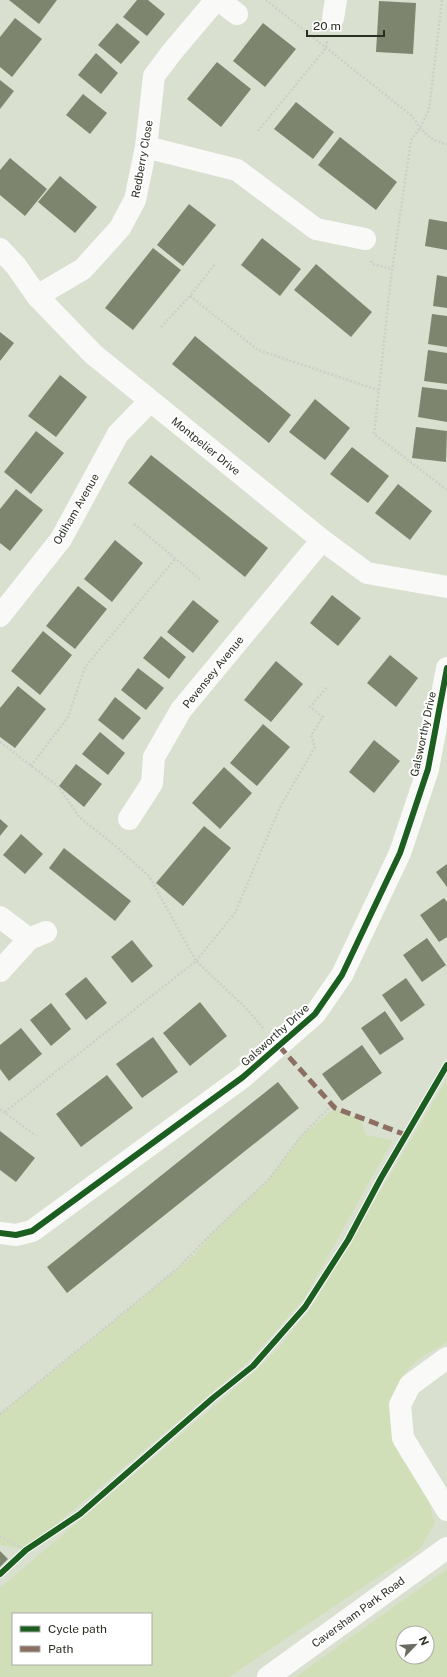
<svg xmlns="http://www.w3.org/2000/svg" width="447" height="1677" font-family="'Public Sans',sans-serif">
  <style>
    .green { fill: #d1dfb9; fill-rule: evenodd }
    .building { fill: #7e856f }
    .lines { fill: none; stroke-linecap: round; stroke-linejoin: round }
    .path { stroke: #cdcfca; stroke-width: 2.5; stroke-dasharray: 2 2; stroke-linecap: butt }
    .minor { stroke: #f9faf8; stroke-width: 22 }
    .tertiary { stroke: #f9faf8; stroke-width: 22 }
    .quiet { stroke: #8d6e63; stroke-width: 5; stroke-dasharray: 10 5; stroke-linecap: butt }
    .cycleway-casing { stroke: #fff; stroke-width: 8 }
    .cycleway { stroke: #1b5e20; stroke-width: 6 }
    .labels { text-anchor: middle; stroke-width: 4; stroke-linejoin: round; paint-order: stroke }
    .street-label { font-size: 11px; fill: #2a2f22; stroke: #fff }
  </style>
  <rect width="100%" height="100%" fill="#dae0cf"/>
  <path class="green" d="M447 1079V1342C437 1349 424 1354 416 1362 387 1387 382 1426 402 1459 406 1466 414 1470 418 1477 427 1491 431 1508 435 1523L420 1549 229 1677H0V1588L252 1374 277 1350 312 1306ZM13 1614H151V1664H13Z
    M335 1108 360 1118 366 1135 393 1140 304 1299 248 1362 26 1550 0 1545V1414L193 1256 211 1234 269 1179 301 1136Z
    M447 1569V1677H295ZM403 1633H427V1657H403Z"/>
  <path class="building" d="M9 0H57L39 24Z
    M137 0H148L165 14 147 36 123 17Z
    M379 1 416 3 413 54 376 52Z
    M15 18 42 39 12 77 0 67V37Z
    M117 23 140 42 121 64 98 45Z
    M263 23 296 49 265 87 233 61Z
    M96 53 118 73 101 94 78 75Z
    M217 62 251 89 221 127 187 99Z
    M0 80 14 91 0 109Z
    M83 94 107 113 90 134 66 115Z
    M296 102 334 132 313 159 274 129Z
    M340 137 397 182 376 210 318 165Z
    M10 158 47 189 25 216 0 195V170Z
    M60 176 97 207 75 233 38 202Z
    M189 204 216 225 183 266 157 245Z
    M429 219 447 222V250L425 246Z
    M262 238 301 269 280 296 241 265Z
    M153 248 181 270 133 330 105 308Z
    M316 264 372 312 351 337 294 290Z
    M437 275 447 277V308L433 306Z
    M432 314 447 316V347L428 344Z
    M0 332 14 343 0 361Z
    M195 336 291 415 269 443 172 364Z
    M428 350 447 353V384L424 381Z
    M60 375 87 397 56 437 28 416Z
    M422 387 447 390V422L418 417Z
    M315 399 350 428 325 460 289 432Z
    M416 427 447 431 446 462 412 458Z
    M36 431 64 453 31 494 4 472Z
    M352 447 389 476 368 503 330 474Z
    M151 455 268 548 245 577 128 483Z
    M398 484 432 511 410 540 375 513Z
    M16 489 43 510 10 551 0 543V509Z
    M115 540 143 563 112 602 84 579Z
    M78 586 107 609 75 649 46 626Z
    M332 595 361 618 338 646 310 623Z
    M193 600 219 621 193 653 167 632Z
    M43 631 72 655 40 695 11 671Z
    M161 636 186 657 169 679 143 658Z
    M390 655 418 678 396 707 367 683Z
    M276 661 303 684 271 722 244 700Z
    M138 668 164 688 146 710 121 690Z
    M18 686 46 709 15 748 0 737V708Z
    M115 697 141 718 123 740 98 720Z
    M263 724 290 747 257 786 230 763Z
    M100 732 125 753 108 775 82 754Z
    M374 740 400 761 374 793 349 772Z
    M76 764 102 784 84 807 59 786Z
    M224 767 252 793 220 829 192 803Z
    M0 819 8 826 0 836Z
    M204 826 231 848 183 906 156 883Z
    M21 834 43 854 25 874 3 855Z
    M64 848 131 901 115 921 49 868Z
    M447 864V887L436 872Z
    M444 898 447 902V937L439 942 420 915Z
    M427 938 446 965 422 982 403 955Z
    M132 940 153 966 132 983 111 957Z
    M86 977 107 1003 86 1020 65 994Z
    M406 978 425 1005 401 1022 382 995Z
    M200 1002 227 1036 190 1066 163 1033Z
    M51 1003 71 1029 51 1046 30 1020Z
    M385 1011 404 1039 380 1055 361 1028Z
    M21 1028 42 1054 9 1081 0 1069V1045Z
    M153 1037 178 1072 142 1098 116 1064Z
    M362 1045 382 1073 342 1101 322 1074Z
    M107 1075 133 1108 81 1147 56 1114Z
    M278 1082 299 1108 67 1293 47 1267Z
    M0 1131 35 1158 16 1182 0 1170Z
    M0 1551 8 1559 0 1567Z"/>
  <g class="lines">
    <path class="path" d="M266 0 412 116C421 130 429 141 447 144
      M442 0 429 110 420 128 411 140 391 277 374 434 447 490
      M258 131 326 48 327 41
      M371 261 372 264 392 269
      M190 296 258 350 378 390
      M161 327 190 296 215 264
      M134 524 201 580
      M0 742 59 787 79 817 112 843 149 876 196 961 247 1009 263 1028
      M31 766 68 717 85 667 175 559
      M0 1109 36 1136
      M5 1112 196 961 235 913 280 807 315 747 311 735 323 717 310 707 327 687
      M0 1414 178 1268 211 1234 269 1179 301 1136 332 1105
      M0 1536 26 1550"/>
    <path class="minor" d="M219 0 237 14
      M333 18 336 0
      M146 147 237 170 316 229 365 239
      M0 249 16 266 37 296 93 354 322 540 367 573 447 587
      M37 296 83 269 120 228 135 200 146 147 154 76 172 52 216 0
      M0 616 61 539 118 434 150 401
      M129 819 152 783 154 757 181 710 322 540
      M0 917 29 939 46 932
      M0 971 29 939
      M0 1233 16 1235 32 1231 243 1077 315 1014 342 975 400 853 428 769 447 668
      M447 1358 410 1385 400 1405 403 1438 447 1510"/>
    <path class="tertiary" d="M268 1677 447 1548"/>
    <path class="quiet" d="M279 1046 335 1108 406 1135"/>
    <defs>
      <path id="cycleway" d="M0 1233 16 1235 32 1231 243 1077 315 1014 342 975 400 853 428 769 447 668
        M0 1574 26 1550 80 1514 213 1398 253 1366 305 1307 348 1240 381 1178 447 1065"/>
    </defs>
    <use href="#cycleway" class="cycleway-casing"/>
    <use href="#cycleway" class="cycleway"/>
  </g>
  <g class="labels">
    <g class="street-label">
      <text transform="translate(142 159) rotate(-80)" y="4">Redberry Close</text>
      <text transform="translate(206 446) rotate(39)" y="4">Montpelier Drive</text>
      <text transform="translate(76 509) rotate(-60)" y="4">Odiham Avenue</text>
      <text transform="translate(213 672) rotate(-51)" y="4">Pevensey Avenue</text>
      <text transform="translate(423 734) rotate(-78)" y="4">Galsworthy Drive</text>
      <text transform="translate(275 1035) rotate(-42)" y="4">Galsworthy Drive</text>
      <text transform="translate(358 1612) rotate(-36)" y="4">Caversham Park Road</text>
    </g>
  </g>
  <rect x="12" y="1613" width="140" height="52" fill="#ffffff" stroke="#aaaca7"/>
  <rect x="20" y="1626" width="20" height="6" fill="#1b5e20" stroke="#aaaca7"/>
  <text x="48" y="1633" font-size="12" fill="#2a2f22">Cycle path</text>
  <rect x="20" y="1646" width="20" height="6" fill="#8d6e63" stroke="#aaaca7"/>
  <text x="48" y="1653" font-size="12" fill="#2a2f22">Path</text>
  <g transform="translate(415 1645) rotate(65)"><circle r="19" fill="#ffffff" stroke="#aaaca7"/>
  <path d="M0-3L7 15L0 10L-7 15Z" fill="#686d5f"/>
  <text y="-6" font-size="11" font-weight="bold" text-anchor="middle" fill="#2a2f22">N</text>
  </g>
  <path d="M307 30v6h77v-6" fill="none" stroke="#2a2f22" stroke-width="2"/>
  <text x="313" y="30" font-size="12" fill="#2a2f22" stroke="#ffffff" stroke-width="3" paint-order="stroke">20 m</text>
</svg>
